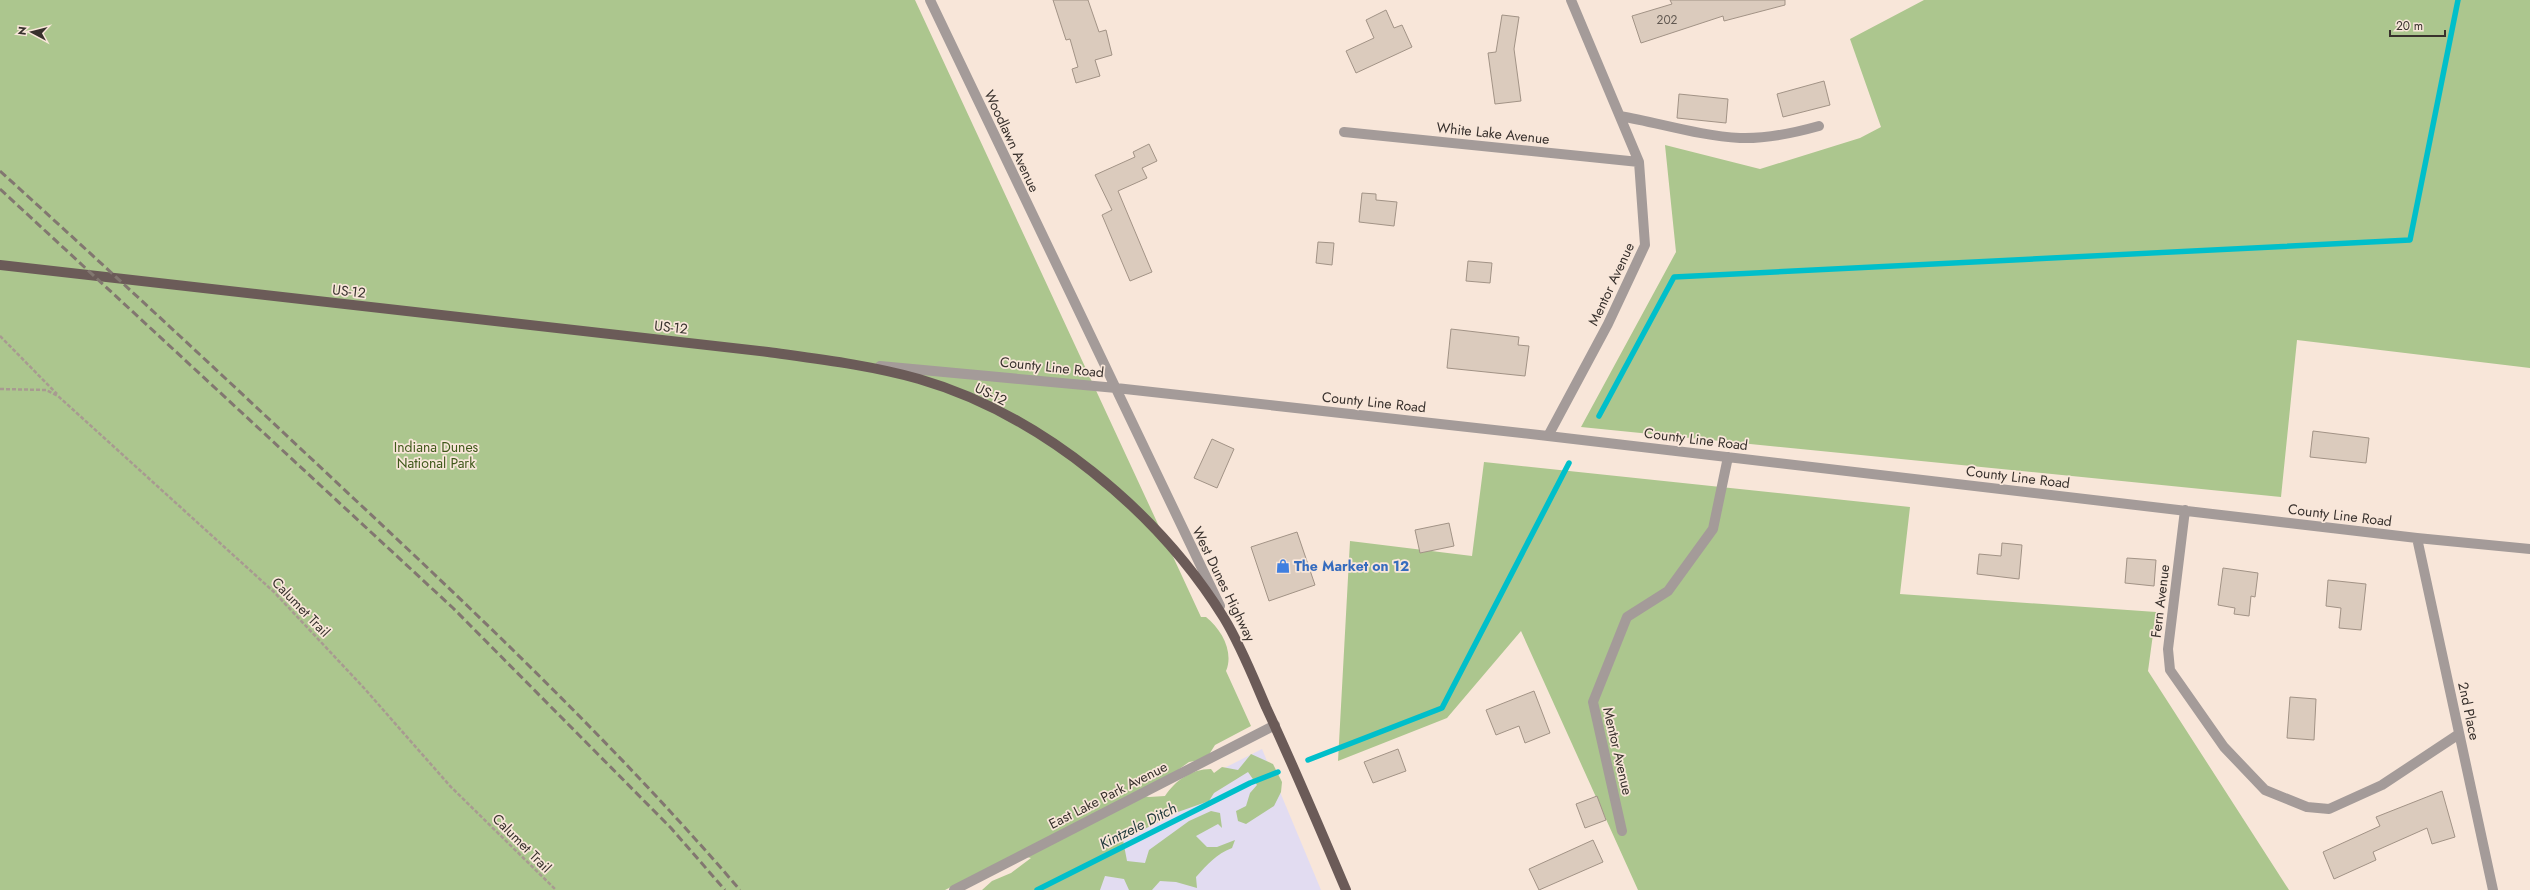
<svg xmlns="http://www.w3.org/2000/svg" width="2530" height="890" font-family="Jost,sans-serif">
  <style>
    .industrial { fill: #e2dcf1 }
    .green { fill: #acc68e }
    .lines { fill: none; stroke-linecap: round; stroke-linejoin: round }
    .stream { stroke: #00bfca; stroke-width: 5.5 }
    .building { fill: #dbcbbd; stroke: #a29386 }
    .path { stroke: #a89a91; stroke-width: 2.5; stroke-dasharray: 4 2; stroke-linecap: butt }
    .minor { stroke: #a49b99; stroke-width: 10 }
    .major { stroke: #6b5b58; stroke-width: 10 }
    .rail { stroke: #827770; stroke-width: 3; stroke-dasharray: 8 4; stroke-linecap: butt }
    .labels { text-anchor: middle; stroke-width: 3.5; stroke-linejoin: round; paint-order: stroke }
    .number-label { font-size: 12px; fill: #615851 }
    .street-label { font-size: 14px; fill: #38312d; stroke: #f8e6d9 }
    .park-label { font-size: 14px; fill: #3f581a; stroke: #f8e6d9 }
    .shop-label { font-size: 14px; font-weight: bold; fill: #366cbe; stroke: #f8e6d9; text-anchor: start }
    .water-label { font-size: 15px; font-style: italic; fill: #233c3e; stroke: #f8e6d9 }
  </style>
  <rect width="100%" height="100%" fill="#f8e6d9"/>
  <path class="industrial" d="M1262 749 1321 890H983Z"/>
  <path class="green" d="M0 0H915L1201 617H1206C1222 630 1234 652 1226 671L1251 726 1215 745 1210 753 1200 760 1189 762 1175 772 1135 794 1149 797 1165 796C1175 781 1191 769 1211 769L1214 773 1222 767 1238 770 1251 754 1273 764 1282 782 1281 792 1274 806 1246 824 1238 821 1236 811 1246 806 1250 793 1257 785 1248 772 1214 793 1209 801 1178 812 1123 840 1127 861 1145 863 1149 850 1189 821 1211 811 1220 813 1222 828 1218 824 1196 836 1207 847H1217L1235 840 1232 848C1216 854 1208 864 1196 877L1197 888 1176 882 1160 881 1152 890H1129L1124 879 1105 876 1100 890H982L992 881 1011 873 1031 858 1016 854 945 890H0Z
    M1924 0H2530V368L2297 340 2281 497 1581 427 1676 252 1665 145 1760 169 1860 138 1881 127 1850 39Z
    M1484 462 1910 507 1900 594 2156 612 2148 671 2289 890H1638L1521 631 1447 718 1338 761 1350 541 1472 556Z"/>
  <g class="lines">
    <path class="stream" d="M1599 416 1674 277 2410 240 2458 0
      M1308 760 1442 708 1569 463
      M1037 890 1250 783 1278 772"/>
  </g>
  <path class="building" d="M1053 0H1088L1099 32 1106 30 1112 55 1095 60 1100 76 1076 83 1072 69 1078 67 1070 39 1066 40Z
    M1670 0H1785V5L1724 21 1723 16 1641 43 1632 16 1672 4Z
    M1386 10 1394 28 1402 25 1412 47 1356 73 1346 51 1374 38 1366 20Z
    M1502 15 1519 17 1514 49 1521 101 1495 104 1488 53 1496 52Z
    M1824 81 1830 105 1783 117 1777 94Z
    M1679 94 1728 99 1726 123 1677 118Z
    M1149 144 1157 161 1142 168 1147 178 1118 191 1152 272 1130 281 1102 215 1112 210 1095 175 1135 157 1133 152Z
    M1362 193 1376 194V200L1397 202 1394 226 1359 222Z
    M1318 242 1334 243 1332 265 1316 263Z
    M1468 261 1492 263 1490 283 1466 281Z
    M1451 329 1519 337 1518 345 1529 346 1525 376 1447 368Z
    M2313 431 2369 438 2366 463 2310 457Z
    M1212 439 1234 449 1217 488 1194 478Z
    M1449 523 1454 546 1420 553 1415 530Z
    M1297 532 1315 585 1269 601 1251 547Z
    M2002 543 2022 545 2019 579 1977 574 1979 554 2001 556Z
    M2127 558 2156 560 2154 586 2125 583Z
    M2223 568 2258 573 2255 597 2251 596 2249 616 2234 614 2235 608 2218 605Z
    M2328 580 2366 584 2361 630 2339 628 2341 608 2326 606Z
    M1534 691 1550 733 1525 743 1519 726 1496 735 1486 710Z
    M2290 697 2316 699 2314 740 2287 738Z
    M1398 749 1406 771 1373 783 1364 762Z
    M2442 791 2455 837 2432 844 2427 828 2373 852 2376 860 2334 879 2323 852 2380 826 2376 817Z
    M1597 796 1606 820 1585 828 1576 804Z
    M1593 840 1603 862 1539 890 1529 869Z"/>
  <g class="lines">
    <path class="path" d="M0 336 57 394
      M0 389 46 390 58 396 274 592 364 688 450 786 556 890"/>
    <path class="minor" d="M930 0 1220 606
      M1620 116C1660 123 1700 136 1740 138 1767 139 1794 133 1819 126
      M1344 132 1639 162
      M880 366 1116 388 1548 436 2417 538 2530 549
      M1548 436 1608 324 1645 245 1639 162 1571 0
      M2185 510 2168 649 2170 670 2224 747 2265 790 2307 807 2329 809 2382 785 2459 734
      M2417 538 2493 890
      M1622 831 1593 702 1627 617 1668 591 1713 529 1728 457
      M954 890 1275 725"/>
    <path class="major" d="M0 265 768 352C818 359 869 365 919 379 1040 414 1158 511 1224 618 1241 646 1253 677 1266 707 1294 767 1320 829 1346 890"/>
    <path class="rail" d="M0 171C118 278 234 386 350 495 485 621 620 750 740 890
      M0 189 453 608 671 828 725 890"/>
  </g>
  <defs>
    <symbol id="shop-bare" viewBox="-9 -9 18 18"><path d="M-5-2.5h2.3a2.7 3.5 0 0 1 5.4 0H5L5.5 6h-11ZM-1.5-2.5h3a1.5 2.3 0 0 0-3 0Z" fill="#3f7fe0" stroke="#f8e6d9" stroke-width="2.5" paint-order="stroke"/></symbol>
  </defs>
  <g fill-rule="evenodd">
    <use href="#shop-bare" x="1273" y="556" width="20" height="20"/>
  </g>
  <g class="labels">
    <g class="number-label">
      <text x="1667" y="24">202</text>
    </g>
    <g class="street-label">
      <text transform="translate(1493 133) rotate(6)" y="5">White Lake Avenue</text>
      <text transform="translate(1012 141) rotate(65)" y="5">Woodlawn Avenue</text>
      <text transform="translate(1611 284) rotate(-65)" y="5">Mentor Avenue</text>
      <text transform="translate(349 291) rotate(6)" y="5">US-12</text>
      <text transform="translate(671 327) rotate(6)" y="5">US-12</text>
      <text transform="translate(1052 367) rotate(6)" y="5">County Line Road</text>
      <text transform="translate(991 394) rotate(26)" y="5">US-12</text>
      <text transform="translate(1374 402) rotate(6)" y="5">County Line Road</text>
      <text transform="translate(1696 439) rotate(7)" y="5">County Line Road</text>
      <text transform="translate(2018 477) rotate(7)" y="5">County Line Road</text>
      <text transform="translate(2340 515) rotate(7)" y="5">County Line Road</text>
      <text transform="translate(1224 584) rotate(64)" y="5">West Dunes Highway</text>
      <text transform="translate(2160 601) rotate(-83)" y="5">Fern Avenue</text>
      <text transform="translate(301 607) rotate(46)" y="5">Calumet Trail</text>
      <text transform="translate(2469 711) rotate(78)" y="5">2nd Place</text>
      <text transform="translate(1618 751) rotate(77)" y="5">Mentor Avenue</text>
      <text transform="translate(1108 795) rotate(-27)" y="5">East Lake Park Avenue</text>
      <text transform="translate(522 843) rotate(45)" y="5">Calumet Trail</text>
    </g>
    <g class="park-label">
      <text x="436" y="452">Indiana Dunes<tspan x="436" dy="16">National Park</tspan></text>
    </g>
    <g class="shop-label">
      <text x="1294" y="571">The Market on 12</text>
    </g>
    <g class="water-label">
      <text transform="translate(1138 826) rotate(-27)" y="5">Kintzele Ditch</text>
    </g>
  </g>
  <g transform="translate(32 32) rotate(277)" stroke="#f8e6d9" stroke-width="3" paint-order="stroke">
  <path d="M0-3L7 15L0 10L-7 15Z" fill="#38312d"/>
  <text y="-6" font-size="11" font-weight="bold" text-anchor="middle" fill="#38312d">N</text>
  </g>
  <path d="M2390 30v6h55v-6" fill="none" stroke="#38312d" stroke-width="2"/>
  <text x="2396" y="30" font-size="12" fill="#38312d" stroke="#f8e6d9" stroke-width="3" paint-order="stroke">20 m</text>
</svg>
